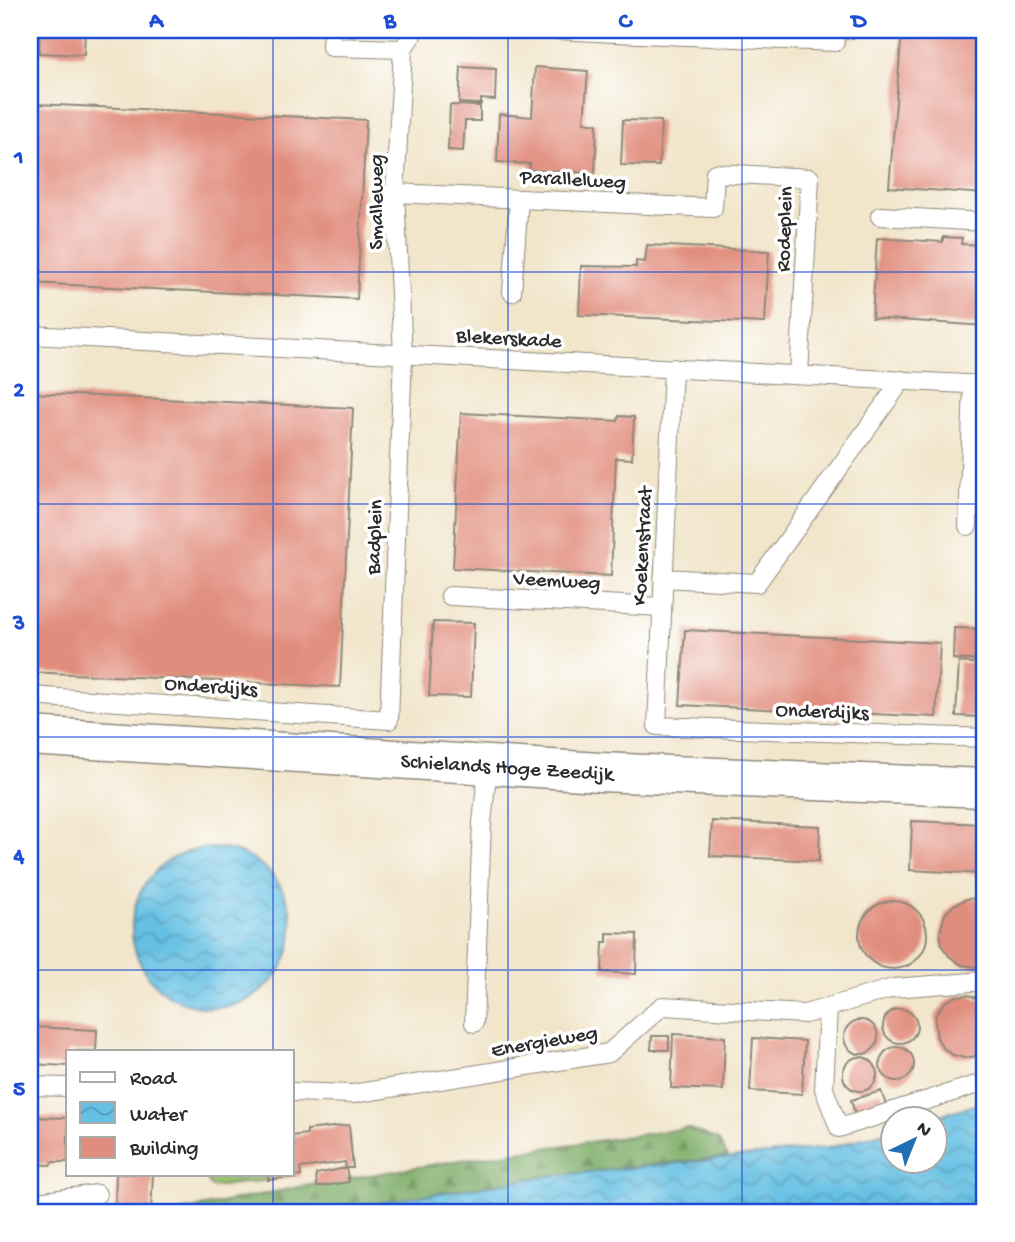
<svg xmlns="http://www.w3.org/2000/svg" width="1015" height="1242" font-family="'Gochi Hand',sans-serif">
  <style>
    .grass { fill: url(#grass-tufts); stroke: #62784e; stroke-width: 2 }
    .forest { fill: url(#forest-firs); stroke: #526a47; stroke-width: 2 }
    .water { fill: url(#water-waves); stroke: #487687; stroke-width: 2 }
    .building { fill: #e18d7d }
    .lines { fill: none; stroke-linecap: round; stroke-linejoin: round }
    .service-casing { stroke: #8e887a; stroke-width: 20 }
    .secondary-casing { stroke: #8e887a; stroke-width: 41 }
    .service { stroke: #fff; stroke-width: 18 }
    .secondary { stroke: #fff; stroke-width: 38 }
    .grid { fill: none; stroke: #1d4ed8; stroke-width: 2; stroke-opacity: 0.55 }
    .labels { text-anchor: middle; stroke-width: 7; stroke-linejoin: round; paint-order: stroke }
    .street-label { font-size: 21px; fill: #2b2b2b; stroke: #fff }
    .neatline { fill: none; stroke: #1d4ed8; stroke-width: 2.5 }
    .grid-label { font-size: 23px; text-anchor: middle; font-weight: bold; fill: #1d4ed8 }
  </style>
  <defs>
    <pattern id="grass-tufts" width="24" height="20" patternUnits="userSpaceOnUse" patternTransform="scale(1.75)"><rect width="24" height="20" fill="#99c471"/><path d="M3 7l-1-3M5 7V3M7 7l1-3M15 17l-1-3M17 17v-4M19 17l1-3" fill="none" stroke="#7d9f5d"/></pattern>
    <pattern id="forest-firs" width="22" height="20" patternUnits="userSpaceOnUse" patternTransform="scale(1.75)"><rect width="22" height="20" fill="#7aaa63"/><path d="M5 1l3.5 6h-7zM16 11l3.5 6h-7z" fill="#648b52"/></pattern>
    <pattern id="water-waves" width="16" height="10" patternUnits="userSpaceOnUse" patternTransform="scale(1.75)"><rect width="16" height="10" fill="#65c0e3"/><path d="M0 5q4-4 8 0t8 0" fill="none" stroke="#539cb8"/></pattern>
  </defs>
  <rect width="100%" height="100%" fill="#fff"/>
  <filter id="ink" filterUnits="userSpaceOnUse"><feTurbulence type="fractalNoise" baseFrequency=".0143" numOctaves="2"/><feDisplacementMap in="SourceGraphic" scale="14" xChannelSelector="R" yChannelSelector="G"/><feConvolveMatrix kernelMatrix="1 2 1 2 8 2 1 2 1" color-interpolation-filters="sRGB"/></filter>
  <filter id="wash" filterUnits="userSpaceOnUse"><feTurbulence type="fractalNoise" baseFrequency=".00686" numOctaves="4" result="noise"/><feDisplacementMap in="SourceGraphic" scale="28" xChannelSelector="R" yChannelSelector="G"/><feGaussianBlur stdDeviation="1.57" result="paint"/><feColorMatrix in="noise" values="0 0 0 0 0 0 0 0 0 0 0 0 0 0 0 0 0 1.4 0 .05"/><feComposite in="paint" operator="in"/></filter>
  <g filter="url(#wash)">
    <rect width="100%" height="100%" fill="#f1e5ca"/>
    <path class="grass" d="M209 1174H268V1180L212 1187 208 1183Z"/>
    <path class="forest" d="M687 1128 718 1140 728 1157 542 1177 320 1212H176L304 1186 467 1159Z"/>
    <path class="water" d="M132 928a80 80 0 1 1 160 0a80 80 0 1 1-160 0Z
      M985 1102V1212H320L542 1177 828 1148 892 1130V1162H934V1120L926 1119Z"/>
    <g id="blocks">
      <path class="building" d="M40 30H85L84 55 39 53Z
        M821 30H854V38L820 37Z
        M902 30H985V194L889 187Z
        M461 67 496 69 495 100 481 99V104L459 103Z
        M535 67 588 71 584 122 597 124 595 173 530 170V164L497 162 499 114 532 117Z
        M36 104 366 120 357 299 30 283V236Z
        M450 105 480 106V121H465L463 151 448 150Z
        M623 120 661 121 659 166 621 165Z
        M943 237 962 238 961 244 985 245V326L872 318 877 238 943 242Z
        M647 245 769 251 765 323 579 315 581 266 636 267V261L645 262Z
        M30 393 353 408 340 687 30 672Z
        M461 413 618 421 619 416 634 417 632 459 616 458 611 576 453 568Z
        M433 622 474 623 471 697 429 696Z
        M954 628 985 629V661L953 659Z
        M685 630 940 643 936 717 680 705Z
        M959 662 985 664V717L956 716Z
        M712 821 820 826 819 861 710 856Z
        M912 821 985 824V874L910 870Z
        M979 898 985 900V965L975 967 962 965 949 956 942 946 940 932 945 914 954 905 966 899Z
        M859 935a34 34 0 1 1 68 0a34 34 0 1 1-68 0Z
        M607 933 637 934 636 974 602 972 603 942H607Z
        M969 995 985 1001V1051L976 1056 965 1058 953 1055 943 1048 937 1038 935 1021 936 1015 944 1003 956 996Z
        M883 1026a17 17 0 1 1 34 0a17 17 0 1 1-34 0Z
        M844 1037a17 17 0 1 1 34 0a17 17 0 1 1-34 0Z
        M31 1027 97 1030 96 1051H68V1066L30 1064Z
        M673 1034 725 1037 723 1090 671 1088Z
        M652 1036H669V1050H651Z
        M753 1038 805 1041 802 1094 750 1091Z
        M880 1064a17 17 0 1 1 34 0a17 17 0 1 1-34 0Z
        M843 1074a17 17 0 1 1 34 0a17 17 0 1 1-34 0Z
        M881 1091 886 1105 855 1115 851 1100Z
        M30 1117 68 1118V1162H52L51 1165 30 1164Z
        M349 1125 353 1168H346L349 1182 317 1187 316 1174 346 1168 345 1162 300 1168 301 1176 268 1180V1174H292V1136L307 1134V1130Z
        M116 1174H153L151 1212H115Z"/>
    </g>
  </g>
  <g filter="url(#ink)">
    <use href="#blocks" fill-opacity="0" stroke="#8e887a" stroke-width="2"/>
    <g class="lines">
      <defs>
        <path id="service" d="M332 30 331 47 403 49
          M557 30 616 33V30
          M616 33 835 42
          M395 193 713 208 715 173 810 178 799 375
          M880 216 985 222
          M512 292 519 199
          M30 335 985 385
          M673 368 657 726 985 738
          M968 526 973 384
          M663 578 757 583 902 380
          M450 596 661 607
          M30 696 389 720 403 355 395 193 403 49 415 30
          M828 1008 824 1089 839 1128 985 1082
          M474 1023 482 823 486 784 484 763
          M30 1086 68 1087
          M292 1092 352 1094 609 1053 662 1006 805 1014 893 988 985 981
          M30 1203 97 1194"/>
        <g id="secondary">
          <path id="s1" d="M30 736 600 772 985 788"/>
        </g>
      </defs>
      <use href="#service" class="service-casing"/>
      <use href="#secondary" class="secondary-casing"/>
      <use href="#service" class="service"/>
      <use href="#secondary" class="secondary"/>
    </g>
  </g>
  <path class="grid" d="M273 30V1051M508 30V1212M742 30V1212M30 272H985M30 504H985M30 737H985M30 970H985M273 1174V1212"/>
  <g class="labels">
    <g class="street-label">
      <text transform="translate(573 178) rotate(3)" y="7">Parallelweg</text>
      <text transform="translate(375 202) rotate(-90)" y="7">Smalleweg</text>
      <text transform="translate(783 229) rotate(-88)" y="7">Rodeplein</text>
      <text transform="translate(509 337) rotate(3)" y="7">Blekerskade</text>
      <text transform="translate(373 537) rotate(-88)" y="7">Badplein</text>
      <text transform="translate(641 546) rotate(-87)" y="7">Koekenstraat</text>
      <text transform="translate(557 579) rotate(3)" y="7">Veemweg</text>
      <text transform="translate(211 685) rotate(4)" y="7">Onderdijks</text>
      <text transform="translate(822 710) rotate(2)" y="7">Onderdijks</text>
      <text dy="7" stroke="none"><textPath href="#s1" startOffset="478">Schielands Hoge Zeedijk</textPath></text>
      <text transform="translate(544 1040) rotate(-10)" y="7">Energieweg</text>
    </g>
  </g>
  <rect width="1015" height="1242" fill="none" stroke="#fff" stroke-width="77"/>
  <rect x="66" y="1050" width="228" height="126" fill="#ffffff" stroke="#aaaaaa" stroke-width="2"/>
  <rect x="80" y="1072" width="35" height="10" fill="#ffffff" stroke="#aaaaaa" stroke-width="2"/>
  <text x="130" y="1084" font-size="21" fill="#2b2b2b">Road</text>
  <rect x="80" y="1102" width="35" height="21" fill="url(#water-waves)" stroke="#aaaaaa" stroke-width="2"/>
  <text x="130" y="1120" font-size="21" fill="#2b2b2b">Water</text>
  <rect x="80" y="1137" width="35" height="21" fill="#e18d7d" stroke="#aaaaaa" stroke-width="2"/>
  <text x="130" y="1154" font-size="21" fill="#2b2b2b">Building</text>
  <g transform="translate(914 1140) rotate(43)"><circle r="33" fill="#ffffff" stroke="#aaaaaa" stroke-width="2"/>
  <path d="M0-5L12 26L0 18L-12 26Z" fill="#1f6fb2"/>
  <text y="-10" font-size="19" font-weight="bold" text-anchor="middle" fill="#2b2b2b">N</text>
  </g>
  <rect x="38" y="38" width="938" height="1166" class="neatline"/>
  <g class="grid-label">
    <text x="156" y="27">A</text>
    <text x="390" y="27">B</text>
    <text x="625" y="27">C</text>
    <text x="859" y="27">D</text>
    <text x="19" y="163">1</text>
    <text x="19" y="396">2</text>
    <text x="19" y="629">3</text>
    <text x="19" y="862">4</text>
    <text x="19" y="1095">5</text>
  </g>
</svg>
